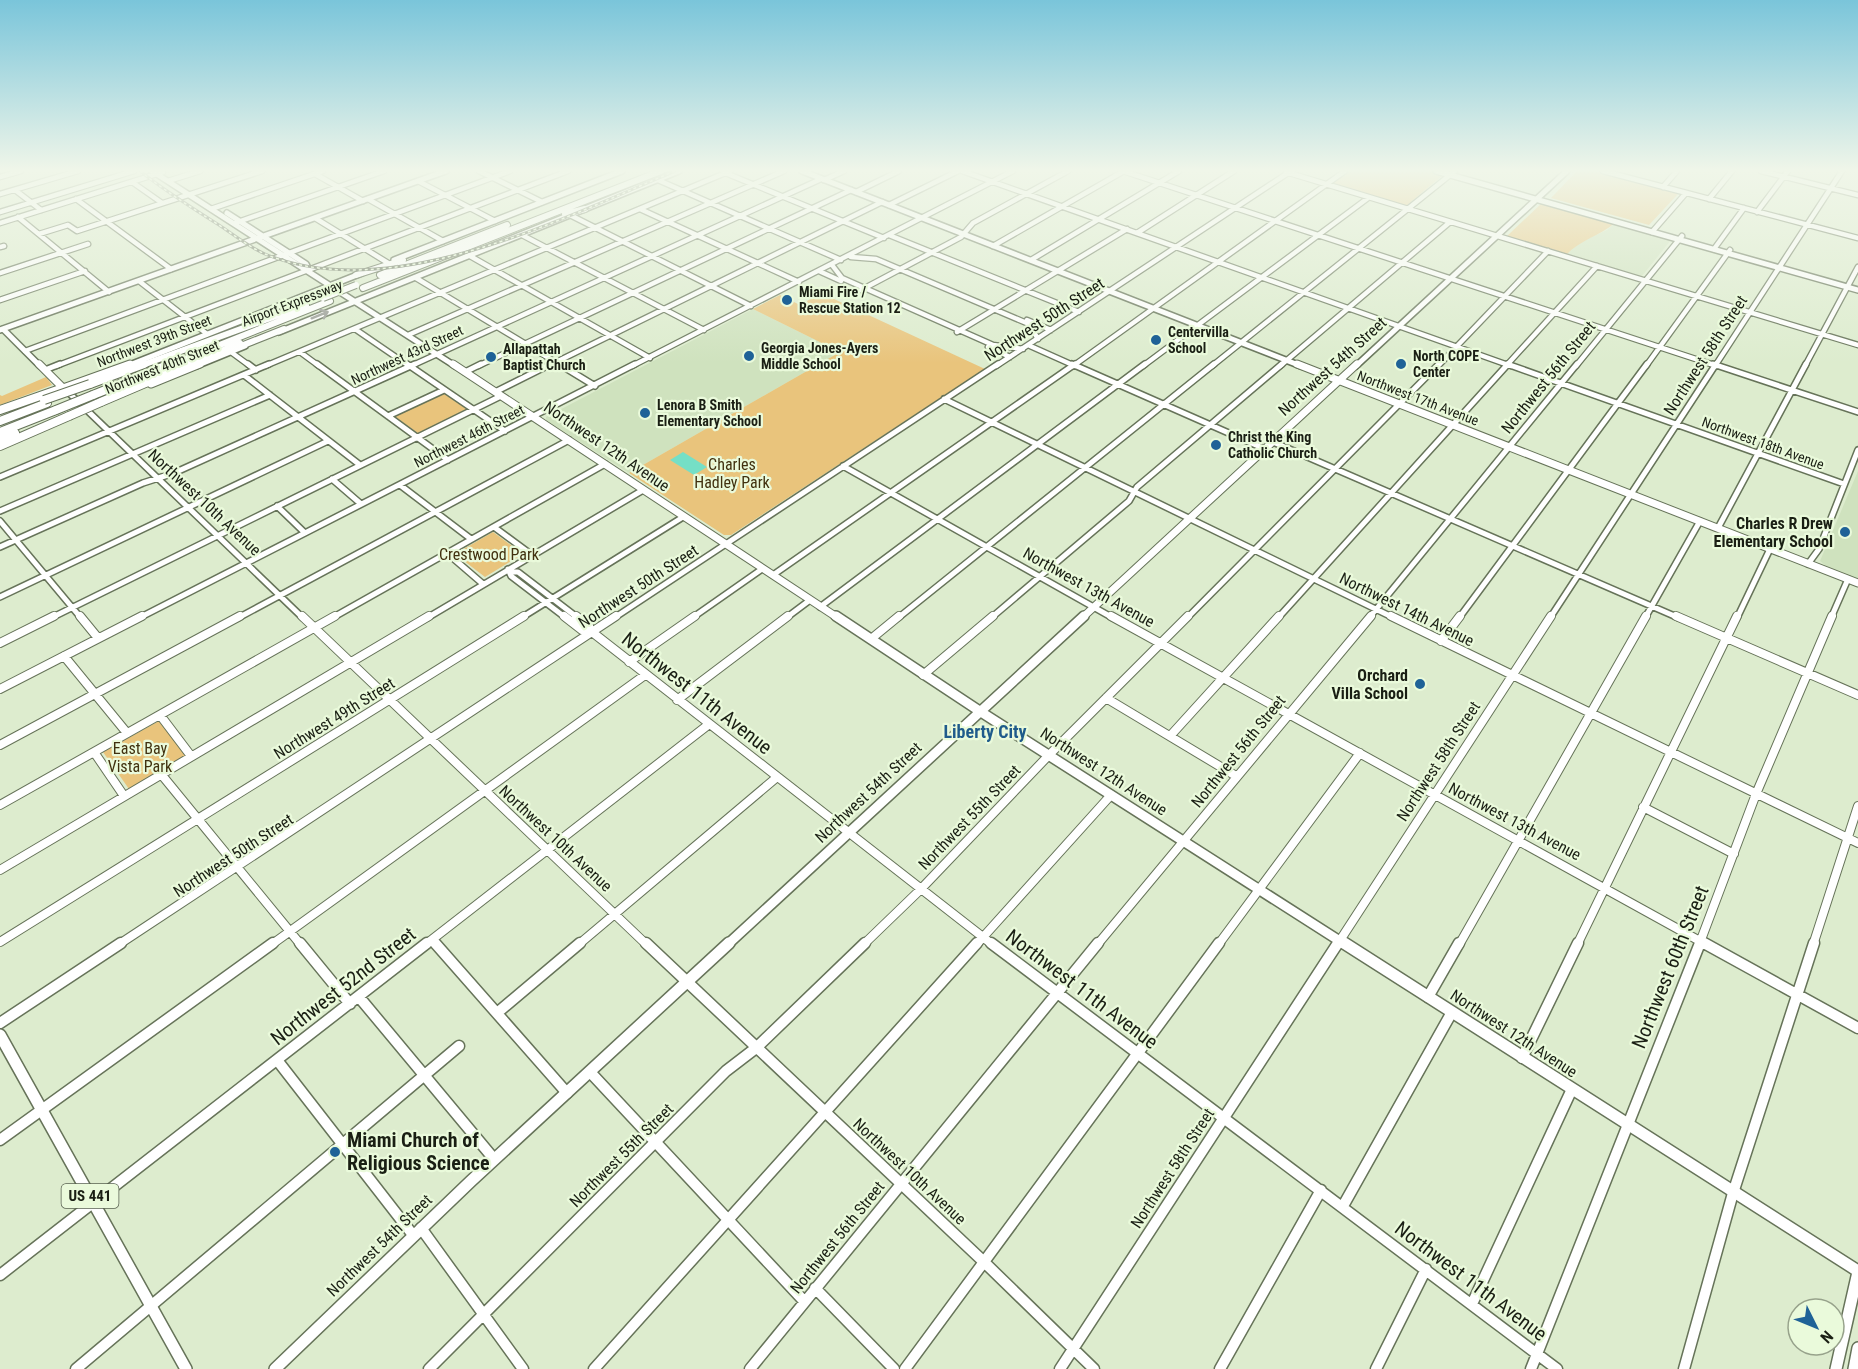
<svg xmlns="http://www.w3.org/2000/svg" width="1858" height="1369" font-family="'Roboto Condensed',sans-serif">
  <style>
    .built { fill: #cfe2be }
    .green { fill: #e9c47c }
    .water { fill: #75dfc6 }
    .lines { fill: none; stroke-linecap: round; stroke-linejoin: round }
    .minor-far3-casing { stroke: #667359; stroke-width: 7 }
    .minor-far2-casing { stroke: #667359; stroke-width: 8 }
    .minor-far1-casing { stroke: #667359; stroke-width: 10 }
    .minor-casing { stroke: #667359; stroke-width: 13 }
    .major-far3-casing { stroke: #667359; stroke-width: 8 }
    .major-far2-casing { stroke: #667359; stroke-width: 9 }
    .major-far1-casing { stroke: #667359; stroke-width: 12 }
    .major-casing { stroke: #667359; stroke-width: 14 }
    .highway-far1-casing { stroke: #667359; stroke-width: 8 }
    .highway-casing { stroke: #667359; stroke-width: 10 }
    .minor-far3 { stroke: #fff; stroke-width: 4.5 }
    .minor-far2 { stroke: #fff; stroke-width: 5 }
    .minor-far1 { stroke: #fff; stroke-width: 8 }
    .minor { stroke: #fff; stroke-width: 10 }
    .major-far3 { stroke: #fff; stroke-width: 5 }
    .major-far2 { stroke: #fff; stroke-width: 7 }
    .major-far1 { stroke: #fff; stroke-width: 9 }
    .major { stroke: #fff; stroke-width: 11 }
    .highway-far1 { stroke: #fff; stroke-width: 6 }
    .highway { stroke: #fff; stroke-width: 8 }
    .rail-casing { stroke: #727c68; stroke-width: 3 }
    .rail { stroke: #eafadb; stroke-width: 1.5; stroke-dasharray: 3; stroke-linecap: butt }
    .highway-bridge-far1-casing { stroke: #667359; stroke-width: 8; stroke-linecap: butt }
    .highway-bridge-casing { stroke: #667359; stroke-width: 10; stroke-linecap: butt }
    .highway-bridge-far1 { stroke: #fff; stroke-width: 6 }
    .highway-bridge { stroke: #fff; stroke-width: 8 }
    .oneway { stroke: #989a95 }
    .poi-dot { fill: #1f6297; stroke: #eafadb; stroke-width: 2 }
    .labels { text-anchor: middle; stroke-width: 4.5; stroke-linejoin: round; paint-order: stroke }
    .far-poi-label { font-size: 14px; font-weight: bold; fill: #1a1f14; stroke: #eafadb; text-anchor: start }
    .far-street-label { font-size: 14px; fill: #1a1f14; stroke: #eafadb }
    .shield { fill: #eafadb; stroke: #586150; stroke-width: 1.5 }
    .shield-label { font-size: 15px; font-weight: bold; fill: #1a1f14 }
    .street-label { font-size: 16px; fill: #1a1f14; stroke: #eafadb }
    .park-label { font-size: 16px; fill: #41310f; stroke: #eafadb }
    .poi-label { font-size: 16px; font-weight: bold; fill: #1a1f14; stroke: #eafadb; text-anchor: end }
    .neighbourhood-label { font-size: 18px; font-weight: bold; fill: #1f5b8b; stroke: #eafadb }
    .near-street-label { font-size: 20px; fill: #1a1f14; stroke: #eafadb }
    .near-poi-label { font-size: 20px; font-weight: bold; fill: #1a1f14; stroke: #eafadb; text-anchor: start }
  </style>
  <rect width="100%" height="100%" fill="#ddecce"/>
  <path class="built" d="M1615 223 1671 240 1642 276 1566 255 1576 244 1607 230Z
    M753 309 840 352 629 473 546 420V417Z
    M1858 471V579L1826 566 1820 561Z"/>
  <path class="green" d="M1348 171H1431L1443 175 1405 207 1330 184Z
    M1577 171H1596L1678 194 1649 225 1551 198Z
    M1542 203 1615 223C1599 236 1580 240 1566 255L1506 237Z
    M821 293 985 369 731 535H724L629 473 840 352 753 309 780 295 800 305Z
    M46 377 52 385 0 405V395L2 396Z
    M443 393 468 410 419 434 394 416Z
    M493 532 523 554 485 577 455 554Z
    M159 721 186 756 129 789 103 752Z"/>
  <path class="water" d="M683 452 707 467 694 475 670 460Z"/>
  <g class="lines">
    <defs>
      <path id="minor-far3" d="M479 171 542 202
        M962 171 1511 366
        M1123 171 1717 366
        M1603 171 1858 238
        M1761 171 1858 195
        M723 172 884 238
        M1286 172 1858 345
        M315 174 363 201
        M0 177 21 171
        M658 180 841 260
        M824 180 844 171
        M168 181 200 171
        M418 181 495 221
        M132 182 162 203
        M1663 187 1677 171
        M15 190 41 210
        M856 192 899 171
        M0 194 78 171
        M76 199 171 269
        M368 199 443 241
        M1709 199 1732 171
        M889 205 958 171
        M211 209 323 171
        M640 209 799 282
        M0 212 134 171
        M1757 212 1788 171
        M570 215 751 306
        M18 217 109 292
        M315 218 388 263
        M0 223 163 172
        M235 223 384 171
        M1652 232 1686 193
        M1137 233 1234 171
        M39 234 68 225 77 231 262 171
        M522 235 704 330
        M889 235 1079 312
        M993 246 1124 171
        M0 247 4 246
        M1714 249 1744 208
        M470 256 650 358
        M851 257 876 259 1029 324 1038 339
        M1031 260 1179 171
        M832 265 842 278 993 345 1023 349
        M819 271 841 281
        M0 273 88 244
        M416 278 562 366
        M139 281 207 334
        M861 290 961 237 973 223 1068 171
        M0 300 85 271
        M1027 320 1051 330
        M355 329 409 366
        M957 332 1127 229
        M408 335 784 171
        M1028 345 1075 366
        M988 347 1010 357
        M25 351 510 171
        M231 352 250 366
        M300 352 319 366
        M56 366 568 171
        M265 366 730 171
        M411 366 821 179
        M478 366 851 190
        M548 366 882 202
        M632 366 1013 171
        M996 366 1291 171
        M1073 366 1345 171
        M1143 366 1368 198
        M1212 366 1455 171
        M1280 366 1450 222
        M1438 366 1548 251
        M1506 366 1597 266
        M1576 366 1682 236
        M1646 366 1730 250
        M1715 366 1842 171
        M1805 366 1858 267"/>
      <path id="minor-far2" d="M248 364 256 370
        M317 364 448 460
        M407 364 505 431
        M559 364 595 386
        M1072 364 1265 449
        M1507 364 1844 484
        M1713 364 1858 412
        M45 370 60 364
        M465 372 481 364
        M244 375 360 465
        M66 390 303 618
        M495 392 551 364
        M944 399 1394 618
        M388 416 444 390
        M1273 442 1679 618
        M843 466 1113 618
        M0 477 269 364
        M332 479 361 504
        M400 485 471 539
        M277 506 305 533
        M0 511 270 395
        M0 521 81 618
        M494 527 532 555
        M1718 528 1806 364
        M0 547 143 483 174 473 415 364
        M447 553 483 584
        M1808 564 1819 549 1858 450
        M508 569 511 576 566 618
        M511 572H518L578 618
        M773 575 1075 364
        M0 597 328 441
        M820 607 1145 364
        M51 618 501 396
        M139 618 635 364
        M238 618 569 440
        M332 618 605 464
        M427 618 643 490
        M521 618 683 517
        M614 618 998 364
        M692 618 762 569
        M786 618 810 600
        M898 618 1214 364
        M991 618 1129 501 1137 487 1282 364
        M1187 618 1439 364
        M1278 618 1508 364
        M1369 618 1577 364
        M1459 618 1647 364
        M1550 618 1716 364
        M1645 618 1700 521
        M1737 618 1770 549
        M1831 618 1848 579"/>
      <path id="minor-far1" d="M80 616 98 638
        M302 616 647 945
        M564 616 582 630 592 632 993 945
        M576 616 589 626 590 631
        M1111 616 1707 945
        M1391 616 1858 843
        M1676 616 1858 695
        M871 639 899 616
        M1441 641 1460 616
        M0 643 54 616
        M64 656 127 733
        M629 662 695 616
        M923 675 993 616
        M0 689 142 616
        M1106 698 1236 776
        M677 700 788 616
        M160 715 191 756
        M1171 735 1279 616
        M0 745 240 616
        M94 752 124 796
        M161 774 301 945
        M0 805 335 616
        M1643 807 1734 854
        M0 870 429 616
        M432 940 436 945
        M0 942 524 616
        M118 945 616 616
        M271 945 645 675
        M425 945 708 725
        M578 945 776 778
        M863 945 920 890 1049 755 1188 616
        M976 945 1111 795
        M1097 945 1371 616
        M1218 945 1360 753
        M1337 945 1551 616
        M1459 945 1646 616
        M1577 945 1737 616
        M1699 945 1756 794 1832 616
        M1813 945 1858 806"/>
      <path id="minor" d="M300 943 350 1004
        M435 943 567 1093
        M646 943 984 1262 1094 1369
        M991 943 1557 1369
        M1704 943 1858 1028
        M359 997 494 1159
        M1428 997 1459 943
        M497 1013 580 943
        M0 1023 121 943
        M1522 1058 1578 943
        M277 1060 413 1235
        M590 1072 804 1301
        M0 1140 273 943
        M1343 1206 1452 1012
        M421 1228 523 1369
        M0 1275 427 943
        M815 1288 894 1369
        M1472 1304 1572 1089
        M76 1369 459 1046
        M429 1369 726 1071 756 1048 865 943
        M594 1369 977 943
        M750 1369 1098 943
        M905 1369 1219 943
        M1060 1369 1338 943
        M1220 1369 1321 1190
        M1376 1369 1426 1269
        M1531 1369 1700 943
        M1684 1369 1733 1193 1814 943"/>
      <path id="major-far3" d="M152 171 455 366
        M802 171 1301 366
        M1436 171 1858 290
        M227 213 306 264 309 270
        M394 260 622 171
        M3 329 40 366
        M0 330 446 171
        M279 332 679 171
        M127 366 362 273
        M196 366 245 346
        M1356 366 1567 171"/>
      <path id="major-far2" d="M39 364 63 388 130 364
        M453 364 838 618
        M1297 364 1858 583
        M151 384 200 364
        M1082 618 1357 364"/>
      <path id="major-far1" d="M836 616 981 712 1346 945
        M727 945 1084 616"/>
      <path id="major" d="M1344 943 1858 1271
        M0 1035 186 1369
        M275 1369 471 1181 729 943
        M1836 1369 1858 1272
        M1854 1369 1858 1348"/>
      <path id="highway-far1" d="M565 214 585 209
        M356 275 403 260
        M380 275 507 225
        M363 288 661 171
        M236 348 284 329
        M140 366 306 305
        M167 366 330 301
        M186 366 240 343"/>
      <path id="highway" d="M90 384 144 364
        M93 395 170 364
        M101 402 190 364
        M0 410 63 388
        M0 421 47 403
        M0 432 56 410
        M0 439 15 433
        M0 446 69 416"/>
    </defs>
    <use href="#minor-far3" class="minor-far3-casing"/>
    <use href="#minor-far2" class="minor-far2-casing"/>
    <use href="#minor-far1" class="minor-far1-casing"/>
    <use href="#minor" class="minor-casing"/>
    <use href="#major-far3" class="major-far3-casing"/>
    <use href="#major-far2" class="major-far2-casing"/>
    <use href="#major-far1" class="major-far1-casing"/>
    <use href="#major" class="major-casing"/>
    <use href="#highway-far1" class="highway-far1-casing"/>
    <use href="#highway" class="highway-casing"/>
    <use href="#minor-far3" class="minor-far3"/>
    <use href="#minor-far2" class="minor-far2"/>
    <use href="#minor-far1" class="minor-far1"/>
    <use href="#minor" class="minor"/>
    <use href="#major-far3" class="major-far3"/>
    <use href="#major-far2" class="major-far2"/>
    <use href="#major-far1" class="major-far1"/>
    <use href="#major" class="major"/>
    <use href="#highway-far1" class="highway-far1"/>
    <use href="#highway" class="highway"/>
    <defs>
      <path id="rail" d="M140 171C165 191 192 208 219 225 234 235 249 247 265 254 389 306 561 219 675 171"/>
    </defs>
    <use href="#rail" class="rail-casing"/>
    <use href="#rail" class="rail"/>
    <defs>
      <path id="highway-bridge-far1" d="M323 298 356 285"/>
      <path id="highway-bridge" d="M44 400 90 384
        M56 410 93 395
        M69 416 101 402"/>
    </defs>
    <use href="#highway-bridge-far1" class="highway-bridge-far1-casing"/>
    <use href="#highway-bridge" class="highway-bridge-casing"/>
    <use href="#highway-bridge-far1" class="highway-bridge-far1"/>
    <use href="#highway-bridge" class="highway-bridge"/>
  </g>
  <defs><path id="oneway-shaft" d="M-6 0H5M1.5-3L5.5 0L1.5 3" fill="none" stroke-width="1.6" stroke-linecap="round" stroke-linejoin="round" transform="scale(1.5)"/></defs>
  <use class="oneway" href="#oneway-shaft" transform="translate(320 315) rotate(-22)"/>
  <linearGradient id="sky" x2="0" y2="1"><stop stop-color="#7ac5da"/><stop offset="0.47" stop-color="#f0f6e9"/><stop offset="1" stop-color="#f0f6e9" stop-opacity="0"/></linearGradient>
  <rect width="1858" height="363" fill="url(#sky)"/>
  <g class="poi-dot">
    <circle cx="787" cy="300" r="6"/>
    <circle cx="1156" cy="340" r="6"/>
    <circle cx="749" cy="356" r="6"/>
    <circle cx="491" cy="357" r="6"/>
    <circle cx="1401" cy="364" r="6"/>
    <circle cx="645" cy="413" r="6"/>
    <circle cx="1216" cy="445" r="6"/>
    <circle cx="1845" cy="532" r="6"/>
    <circle cx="1420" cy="684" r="6"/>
    <circle cx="335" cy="1152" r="6"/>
  </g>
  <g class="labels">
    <g class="far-poi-label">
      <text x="799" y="297">Miami Fire /<tspan x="799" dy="16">Rescue Station 12</tspan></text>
      <text x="1168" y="337">Centervilla<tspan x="1168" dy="16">School</tspan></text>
      <text x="761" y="353">Georgia Jones-Ayers<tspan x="761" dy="16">Middle School</tspan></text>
      <text x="503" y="354">Allapattah<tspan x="503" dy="16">Baptist Church</tspan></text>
      <text x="1413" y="361">North COPE<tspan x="1413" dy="16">Center</tspan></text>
      <text x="657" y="410">Lenora B Smith<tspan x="657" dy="16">Elementary School</tspan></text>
      <text x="1228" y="442">Christ the King<tspan x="1228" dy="16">Catholic Church</tspan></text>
    </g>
    <g class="far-street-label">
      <text transform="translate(292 303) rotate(-21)" y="5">Airport Expressway</text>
      <text transform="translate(154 341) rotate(-21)" y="5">Northwest 39th Street</text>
      <text transform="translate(407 355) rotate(-25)" y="5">Northwest 43rd Street</text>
      <text transform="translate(162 367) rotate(-22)" y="5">Northwest 40th Street</text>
      <text transform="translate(1418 398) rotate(21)" y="5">Northwest 17th Avenue</text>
      <text transform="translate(469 436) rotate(-27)" y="5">Northwest 46th Street</text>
      <text transform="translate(1763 443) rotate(20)" y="5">Northwest 18th Avenue</text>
    </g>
    <rect class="shield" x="61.5" y="1184" width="57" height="24" rx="4.5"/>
    <g class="shield-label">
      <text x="90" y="1201">US 441</text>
    </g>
    <g class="street-label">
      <text transform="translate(1044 319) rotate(-33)" y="6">Northwest 50th Street</text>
      <text transform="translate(1705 355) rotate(-57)" y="6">Northwest 58th Street</text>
      <text transform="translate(1332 366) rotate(-42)" y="6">Northwest 54th Street</text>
      <text transform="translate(1548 377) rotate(-51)" y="6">Northwest 56th Street</text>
      <text transform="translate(607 446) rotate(34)" y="6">Northwest 12th Avenue</text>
      <text transform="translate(205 502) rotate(43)" y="6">Northwest 10th Avenue</text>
      <text transform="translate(638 586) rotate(-33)" y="6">Northwest 50th Street</text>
      <text transform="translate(1089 587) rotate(29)" y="6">Northwest 13th Avenue</text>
      <text transform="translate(1407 609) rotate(26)" y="6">Northwest 14th Avenue</text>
      <text transform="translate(334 718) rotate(-32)" y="6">Northwest 49th Street</text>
      <text transform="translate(1238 751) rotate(-51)" y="6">Northwest 56th Street</text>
      <text transform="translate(1438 761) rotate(-57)" y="6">Northwest 58th Street</text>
      <text transform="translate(1104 771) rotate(33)" y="6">Northwest 12th Avenue</text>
      <text transform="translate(868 792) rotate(-43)" y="6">Northwest 54th Street</text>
      <text transform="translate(969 817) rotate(-46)" y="6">Northwest 55th Street</text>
      <text transform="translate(1515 821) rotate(28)" y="6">Northwest 13th Avenue</text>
      <text transform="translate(556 838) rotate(43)" y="6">Northwest 10th Avenue</text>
      <text transform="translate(233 855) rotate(-33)" y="6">Northwest 50th Street</text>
      <text transform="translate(1514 1033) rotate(33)" y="6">Northwest 12th Avenue</text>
      <text transform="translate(621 1155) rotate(-45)" y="6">Northwest 55th Street</text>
      <text transform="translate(1172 1168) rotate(-57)" y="6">Northwest 58th Street</text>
      <text transform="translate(910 1171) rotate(43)" y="6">Northwest 10th Avenue</text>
      <text transform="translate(837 1237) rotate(-51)" y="6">Northwest 56th Street</text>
      <text transform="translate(379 1245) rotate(-44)" y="6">Northwest 54th Street</text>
    </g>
    <g class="park-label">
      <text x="732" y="470">Charles<tspan x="732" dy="18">Hadley Park</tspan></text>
      <text x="489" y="560">Crestwood Park</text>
      <text x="140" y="754">East Bay<tspan x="140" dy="18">Vista Park</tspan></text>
    </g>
    <g class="poi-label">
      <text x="1833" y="529">Charles R Drew<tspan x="1833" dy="18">Elementary School</tspan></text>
      <text x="1408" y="681">Orchard<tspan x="1408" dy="18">Villa School</tspan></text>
    </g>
    <g class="neighbourhood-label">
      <text x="985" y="738">Liberty City</text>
    </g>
    <g class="near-street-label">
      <text transform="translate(697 693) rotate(38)" y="7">Northwest 11th Avenue</text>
      <text transform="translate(1670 967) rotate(-68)" y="7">Northwest 60th Street</text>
      <text transform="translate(343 986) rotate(-38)" y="7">Northwest 52nd Street</text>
      <text transform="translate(1082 989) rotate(37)" y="7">Northwest 11th Avenue</text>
      <text transform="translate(1471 1281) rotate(37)" y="7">Northwest 11th Avenue</text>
    </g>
    <g class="near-poi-label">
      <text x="347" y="1147">Miami Church of<tspan x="347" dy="23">Religious Science</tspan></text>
    </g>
  </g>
  <g transform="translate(1816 1327) rotate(133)"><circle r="28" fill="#eafadb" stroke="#97a28b" stroke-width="1.5"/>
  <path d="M0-4.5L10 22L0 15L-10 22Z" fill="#1f6297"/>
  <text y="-9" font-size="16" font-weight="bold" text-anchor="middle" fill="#1a1f14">N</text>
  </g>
</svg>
